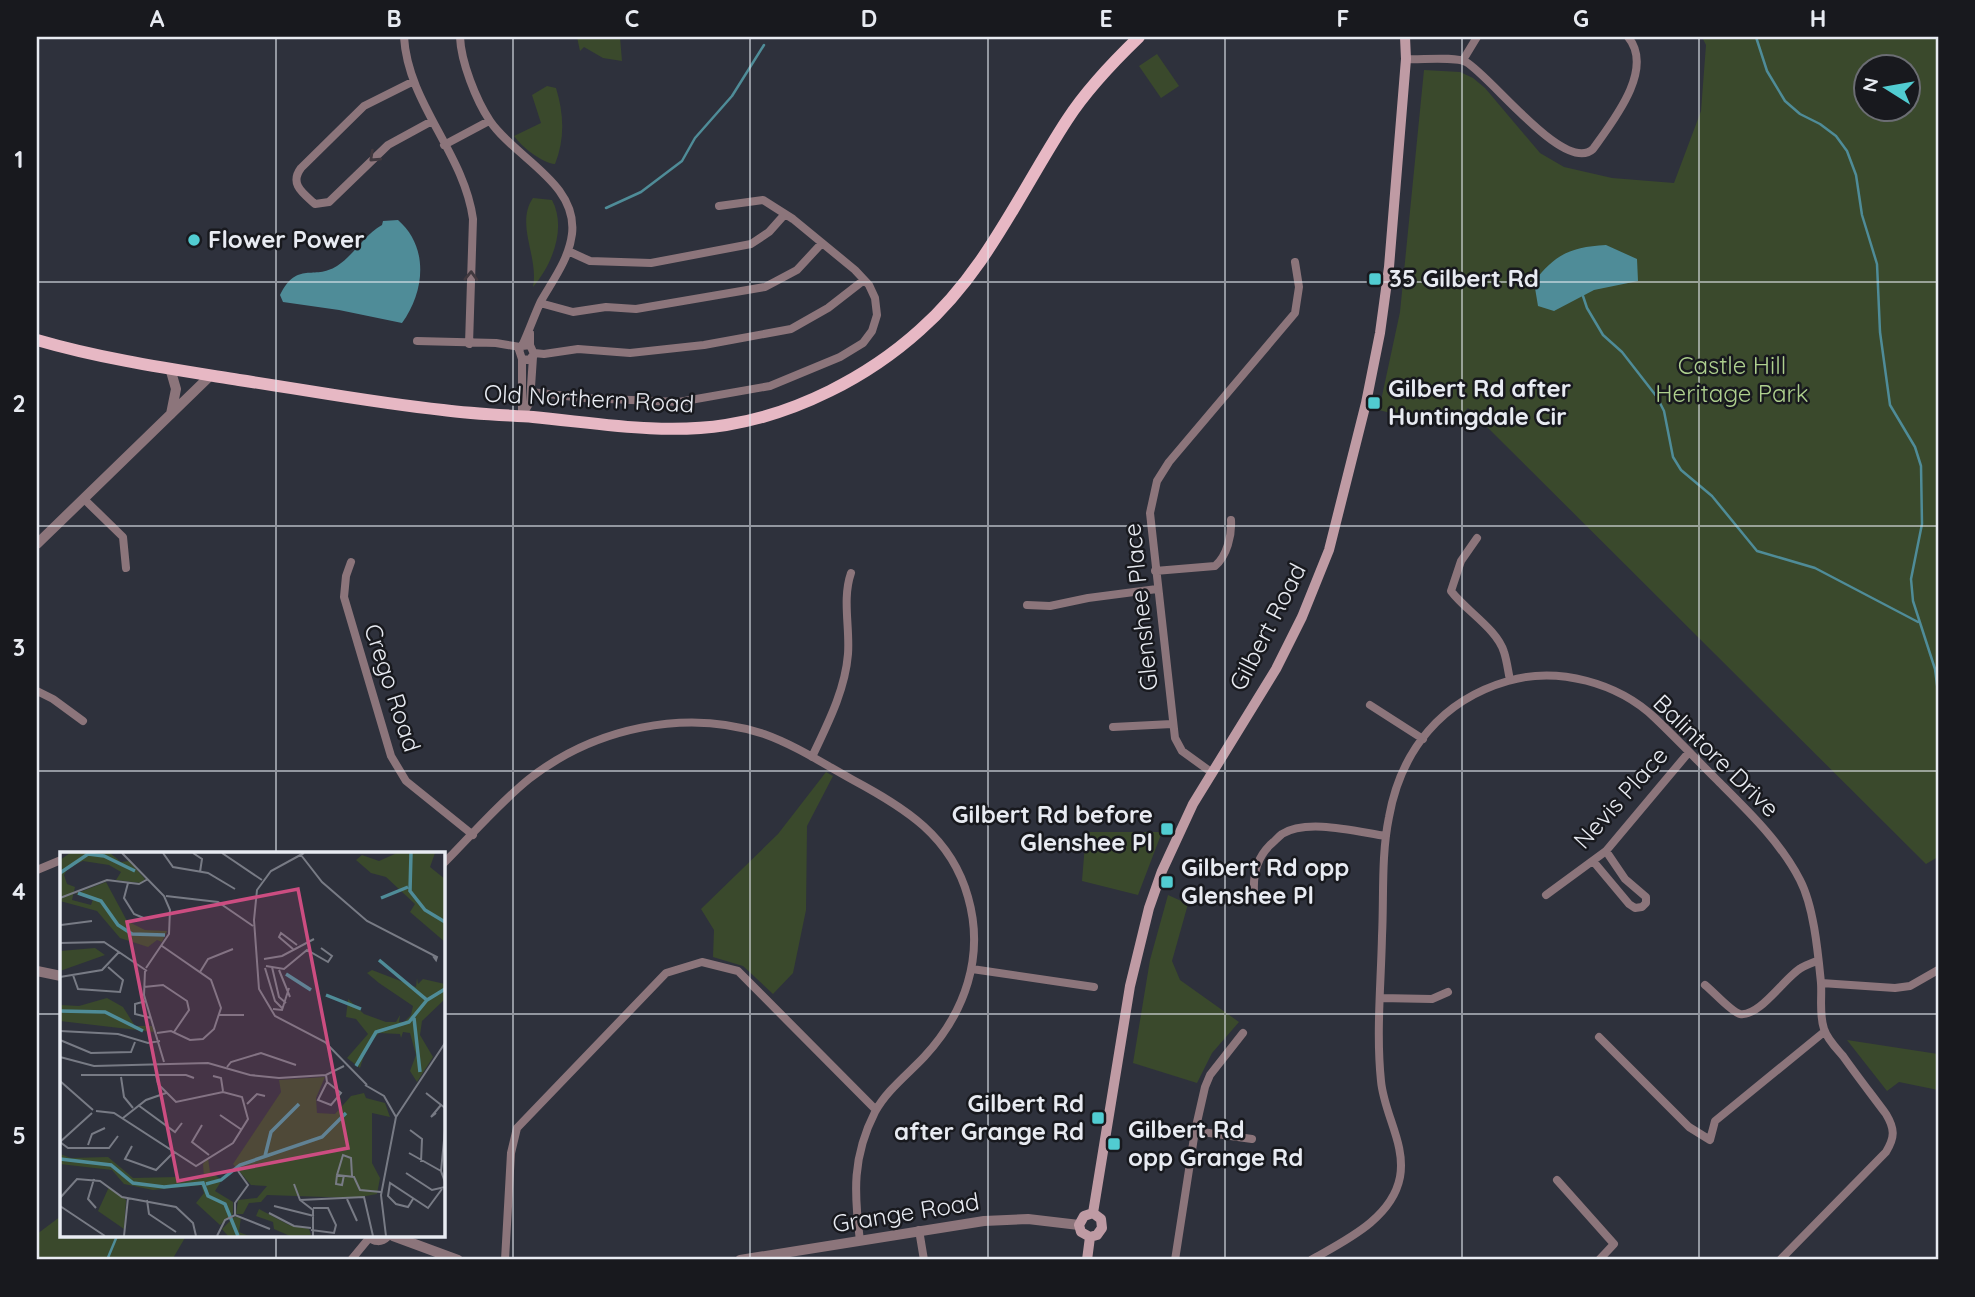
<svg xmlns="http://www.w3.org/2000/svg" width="1975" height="1297" font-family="Quicksand,sans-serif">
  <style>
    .green { fill: #3a492c; fill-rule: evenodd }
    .water { fill: #4f8c98 }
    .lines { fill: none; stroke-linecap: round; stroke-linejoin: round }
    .stream { stroke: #4f8c98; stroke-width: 2.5 }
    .minor { stroke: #8c757b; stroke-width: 8 }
    .tertiary { stroke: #8c757b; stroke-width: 10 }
    .secondary { stroke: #bf9ba4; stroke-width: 10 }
    .primary { stroke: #e7b8c4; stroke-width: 12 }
    .oneway { stroke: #41393f }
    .grid { fill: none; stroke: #e8ebf2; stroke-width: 2; stroke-opacity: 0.55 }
    .poi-dot { fill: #51ccd1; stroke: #18191e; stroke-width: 2.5 }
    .labels { text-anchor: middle; stroke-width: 5; stroke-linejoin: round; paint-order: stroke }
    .poi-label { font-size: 24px; font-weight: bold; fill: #e8ebf2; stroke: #18191e; text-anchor: start }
    .park-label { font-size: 24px; fill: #aed08e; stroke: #18191e }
    .street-label { font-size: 24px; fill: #e8ebf2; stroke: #18191e }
    .inset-river { fill: none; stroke: #4f8c98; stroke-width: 3.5 }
    .inset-road { fill: none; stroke: #787b85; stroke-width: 2 }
    .view { fill: #cc4d81; fill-opacity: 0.15; stroke: #cc4d81; stroke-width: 3.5 }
    .inset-edge { fill: none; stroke: #e8ebf2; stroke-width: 3.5 }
    .neatline { fill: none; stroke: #e8ebf2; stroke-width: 2.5 }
    .grid-label { font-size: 23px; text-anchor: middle; font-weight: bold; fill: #e8ebf2 }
  </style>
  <rect width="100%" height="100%" fill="#2e313c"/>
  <path class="green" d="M577 37H620L622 61 603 58 584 47 580 51Z
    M1702 37H1938V857L1926 864 1468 408 1458 418 1417 420 1379 410 1400 312 1424 70 1460 72 1473 78 1485 88 1540 153 1564 167 1612 178 1674 183 1701 111 1706 45ZM1867 66H1909V108H1867Z
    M1157 54 1179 86 1161 98 1139 66Z
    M547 86 556 88C564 114 565 139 555 164 542 163 522 147 514 136L541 123 532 95Z
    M533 198 552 200C567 228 552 265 533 287 539 257 515 224 533 198Z
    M826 772 833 776 807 826 806 910 793 973 773 994 743 966 713 957 714 930 701 909 778 834Z
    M1086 832H1162L1138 895 1082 881Z
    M1168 895 1188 904 1172 961 1180 980 1239 1022 1212 1053 1197 1083 1133 1063 1150 960Z
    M1847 1040 1938 1054V1090L1899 1082 1887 1091Z
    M61 1216V1236H186L172 1260H37V1234Z"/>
  <path class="water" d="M398 220C429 247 425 291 402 323L339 310 283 302 280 295C298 260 313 281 337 266 354 255 364 235 382 225L383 221Z
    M1606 245 1637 259 1638 281 1594 290 1554 311 1538 306 1534 282C1555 254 1571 247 1606 245Z"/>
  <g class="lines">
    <path class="stream" d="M1756 37 1767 71 1785 101 1800 114 1820 124 1836 136 1847 151 1856 175 1862 215 1877 264 1880 332 1890 405 1915 447 1921 466 1922 524 1911 579 1913 601 1935 669 1938 692
      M606 208 641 192 682 161 695 138 732 96 764 45
      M1583 296 1587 308 1603 335 1622 352 1657 397 1664 411 1673 457 1681 470 1712 496 1757 551 1815 568 1918 622
      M107 1260 117 1236"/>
    <path class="minor" d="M404 37C408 104 464 153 473 219L469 344
      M460 37C461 62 476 100 490 121 515 158 578 183 572 234 569 259 553 280 541 301 534 316 529 331 522 346
      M1406 59C1420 60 1455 56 1466 62 1491 76 1565 175 1593 149 1613 121 1655 69 1628 37
      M1463 60 1477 37
      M412 82 364 106 301 168C289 184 303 193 315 204L329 202 388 145 432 121
      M444 145 489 121
      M568 251 590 261 651 263 751 244 769 232 785 214
      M540 303 573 312 606 307 636 309 765 287 797 270 822 243
      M530 333V345L534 354 529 360 522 359 519 350 522 346 530 345
      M417 341 496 343 520 347
      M534 353 544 354 578 349 630 353 704 345 791 329 828 308 864 280
      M522 359V416
      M531 392 583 398 679 402 770 386 840 357 863 343 872 331 877 315 875 298 869 285 855 270 793 219 763 200 719 206
      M522 416 530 402 533 357
      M84 499 123 537 126 568
      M1477 538 1461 561 1451 591C1466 611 1497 629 1504 652 1507 661 1508 671 1510 680
      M351 562 346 576 344 597 391 756 406 781 473 835
      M1155 571 1215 566C1227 556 1232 535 1231 520
      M1027 605 1050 606 1088 598 1157 589
      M37 691 53 699 83 721
      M1370 705 1423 739
      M1113 727 1172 724
      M812 757C827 725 845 691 848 654 850 627 842 599 851 573
      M1211 772 1182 751 1175 738 1150 513 1157 481 1169 462 1295 313 1299 287 1295 262
      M1593 861 1629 904 1635 908 1642 907 1646 903V897L1625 879 1606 851
      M443 864C471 836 498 804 529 779 594 728 685 708 764 734 795 745 824 764 853 780 905 808 951 836 968 897 985 956 965 1013 924 1057 908 1074 886 1091 875 1112 852 1157 854 1193 860 1241
      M37 870 61 860
      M1254 891C1253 873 1257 858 1270 845 1274 842 1278 837 1282 834 1307 818 1358 832 1386 836
      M1546 895 1606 851 1689 752
      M972 969 1094 987
      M1821 983 1895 988 1910 986 1938 970
      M1705 985C1713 991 1731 1012 1740 1014 1760 1017 1785 977 1801 968 1806 965 1812 963 1817 961
      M1380 998 1432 999 1448 992
      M1599 1037 1689 1127 1710 1140 1715 1121 1824 1032
      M1195 1131 1252 1139
      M1557 1180 1614 1244 1599 1260
      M919 1230 924 1260
      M351 1260 370 1237
      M505 1260 511 1153 517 1128 666 973 702 962 738 971 876 1110
      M1175 1260 1195 1131 1205 1087 1210 1075 1243 1033
      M1311 1260C1344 1241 1392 1219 1400 1177 1406 1144 1384 1114 1381 1081 1376 1033 1381 984 1382 936 1384 897 1381 856 1389 817 1401 750 1442 700 1508 681 1558 666 1618 683 1655 718 1676 738 1696 759 1716 779 1747 810 1780 841 1800 880 1814 907 1818 953 1821 983 1822 999 1819 1014 1824 1029 1827 1039 1836 1048 1843 1056 1857 1076 1872 1095 1886 1114 1895 1129 1895 1137 1886 1152L1780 1260"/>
    <path class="tertiary" d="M170 368 176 389 171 414
      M37 544 211 375
      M37 971 61 976
      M369 1236C374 1241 381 1242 387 1236
      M393 1236 458 1260
      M740 1260 984 1221 1028 1219 1079 1225"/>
    <path class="secondary" d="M1093 1213 1130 986 1149 908 1162 871 1193 804 1276 669 1302 617 1329 550 1366 403 1380 333 1389 267 1406 59 1405 37
      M1090 1237 1081 1232 1079 1225 1084 1216 1093 1213
      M1090 1237 1097 1235 1102 1228 1101 1219 1093 1213
      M1087 1260 1090 1237"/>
    <path class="primary" d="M37 340C102 359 171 369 239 380 307 390 375 403 443 410 473 414 503 415 533 417 597 423 662 435 726 425 796 414 868 377 920 330 986 272 1020 192 1067 120 1087 89 1113 62 1139 37"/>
  </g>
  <defs><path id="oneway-chevron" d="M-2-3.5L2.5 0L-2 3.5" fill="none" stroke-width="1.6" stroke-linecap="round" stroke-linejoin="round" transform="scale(1.75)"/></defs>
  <g class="oneway">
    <use href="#oneway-chevron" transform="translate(374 157) rotate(137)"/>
    <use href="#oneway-chevron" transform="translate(471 276) rotate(-88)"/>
  </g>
  <path class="grid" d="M276 37V854M513 37V1260M750 37V1260M988 37V1260M1225 37V1260M1462 37V1260M1699 37V1260M37 282H1938M37 526H1938M37 771H1938M37 1014H61M443 1014H1938M276 1236V1260"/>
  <g class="poi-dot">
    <circle cx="194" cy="240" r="7"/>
    <rect x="1368" y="272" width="14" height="14" rx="3.5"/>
    <rect x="1367" y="396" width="14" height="14" rx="3.5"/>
    <rect x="1160" y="822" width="14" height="14" rx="3.5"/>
    <rect x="1160" y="875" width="14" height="14" rx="3.5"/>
    <rect x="1091" y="1111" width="14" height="14" rx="3.5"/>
    <rect x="1107" y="1137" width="14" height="14" rx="3.5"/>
  </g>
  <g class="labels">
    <g class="poi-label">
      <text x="208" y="248">Flower Power</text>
      <text x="1389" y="287">35 Gilbert Rd</text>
      <text x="1388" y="397">Gilbert Rd after<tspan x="1388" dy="28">Huntingdale Cir</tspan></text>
      <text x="1153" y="823" text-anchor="end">Gilbert Rd before<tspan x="1153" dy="28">Glenshee Pl</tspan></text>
      <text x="1181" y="876">Gilbert Rd opp<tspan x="1181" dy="28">Glenshee Pl</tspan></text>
      <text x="1084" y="1112" text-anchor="end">Gilbert Rd<tspan x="1084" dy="28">after Grange Rd</tspan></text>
      <text x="1128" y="1138">Gilbert Rd<tspan x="1128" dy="28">opp Grange Rd</tspan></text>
    </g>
    <g class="park-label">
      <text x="1732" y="374">Castle Hill<tspan x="1732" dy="28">Heritage Park</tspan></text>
    </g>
    <g class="street-label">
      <text transform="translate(589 399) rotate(3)" y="8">Old Northern Road</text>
      <text transform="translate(1141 607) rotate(-96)" y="8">Glenshee Place</text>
      <text transform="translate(1268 627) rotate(-63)" y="8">Gilbert Road</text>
      <text transform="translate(392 688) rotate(72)" y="8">Crego Road</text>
      <text transform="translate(1716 756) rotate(44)" y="8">Balintore Drive</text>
      <text transform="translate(1621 798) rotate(-48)" y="8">Nevis Place</text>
      <text transform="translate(906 1213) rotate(-9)" y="8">Grange Road</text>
    </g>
  </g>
  <g transform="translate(60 852)">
    <rect width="385" height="385" fill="#2e313c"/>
    <path d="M10 1H50L61 10 69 9 85 27 81 31 56 28 61 20 49 13 23 9 8 16 4 23 7 32 15 35 12 48 31 53 33 47 15 42 46 30 67 69 85 78 107 79 102 90 97 88 88 95 60 86 37 59 0 49V8ZM337 1H375L370 15 385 27V90L350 60 355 52 326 25 311 21 296 8 302 3 319 9ZM35 96 45 103 0 119V99ZM312 118 356 135 357 126 358 132 363 127 385 132V147L362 169 360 183 373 205 357 230 350 219 356 203 350 181 343 180 341 186 340 182 319 181 307 194 300 216 287 206 308 182 296 167 286 165 288 147 304 162 326 170H336L340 163 339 170H344L351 163 353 154 319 131 307 121ZM47 146 63 155 75 174H92L94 180 0 169V153L19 154ZM265 225 256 246 257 261 275 262 291 244 304 241 306 246 325 251 330 265 312 261V311L320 326 317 342 295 346 207 343 201 350 189 351 183 362H176L178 348 197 346 207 334 191 333 173 312 221 240 219 228ZM0 302 11 306 48 305 73 326 117 325 124 329 144 326 143 312 148 306 150 320 162 328 155 339 173 350V362L160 373 136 351 144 341 141 333 93 338 64 332 52 318 0 312ZM49 335 66 348 64 377 38 359ZM199 357 229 373 249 377 251 383 230 384 214 377 213 370 196 364ZM174 365H181L179 380 189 384H168L162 377Z" fill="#3a492c"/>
    <path class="inset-river" d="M351 1 350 39 365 58 385 70M0 21 28 2 44 4 75 19M18 41 41 49 58 73 72 82 105 83M321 46 348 35M319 108 367 148 385 137M226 122 251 138M266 143 301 157M0 159 45 160 83 179M354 166 360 220M296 214 316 180 349 170 367 148M205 304 211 280 239 252M0 307 51 313 73 331 104 335 143 331 148 344 165 352 178 384M146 332 161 328 180 313 262 285 286 261"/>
    <path class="inset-road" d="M62 1 104 44 110 58 109 82 86 116M103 1 113 15 148 21 175 37M133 1 142 7 140 20M162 1 202 28M244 1 211 19 197 38 194 68 199 137 215 164 265 190 307 233M241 3 262 30 307 69 377 105 376 108 373 104M68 31 64 46 74 62 86 67M106 44 158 50 193 74M0 46 47 28 79 32 88 27M1 73 32 69M0 91 44 90 87 119M233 97 219 85 221 81 237 93M204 107 222 104 254 87M206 114 224 117 247 98 268 110 272 104 261 96M212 115 219 145 226 151M205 116 215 149 223 157M219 118 230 145M85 119 84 143 104 210M140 120 148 107 173 97M13 123 18 137 60 140 63 128 48 115M0 125 42 118 59 100M84 135 103 133 127 149 129 158 114 180M86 149 75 152V162L91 166M213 157 222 158 229 136M159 163H184M0 179 58 182 88 191 100 189M97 181 111 179 130 188 143 187 154 177 161 156 151 128 102 94M0 188 31 201 71 200 75 190M0 205 34 214 148 211 190 223 219 226 266 223 284 214M167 215 171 210 201 201 236 213M21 223H126L134 226M266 223 267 230 258 248 271 253 281 241 267 230M153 224 161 226 163 239M61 225 64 245 73 256M0 229 33 258M305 233 324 244 336 265 321 343 326 384M366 241 385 256M187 252 197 242 205 244M78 253 115 280 122 271M36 259 54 261 136 314 173 291 188 267 182 245 163 240 116 250 98 232 96 223M376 261 371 265 381 253M160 263 182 278M336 265 385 191M63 266 86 248 106 241M142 273 132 290 149 303M350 278 362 287 361 310M385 278 381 319 385 330M0 290 8 296H49L58 284M0 290 32 261M28 293 32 282 45 276M72 294 65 307 96 318 114 300M349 301 381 319M346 321 372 338 385 335M277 323 276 332 282 333 284 323M292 324 291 306 283 303 277 323 294 325 300 338 321 340M34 327 28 347 36 356M234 332 240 348 253 358V384M0 346 17 327 40 329 62 345 116 355 133 371 136 384M287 347 297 369M353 347 348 355 336 352 328 344 330 331 368 356 382 337M87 348 89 362 116 380M240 348 304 345 313 384M0 354 45 384M214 354 254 364M209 361 234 374 251 376M175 363V351L188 333 178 319M251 378 274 381 276 373 268 356H253M64 384 68 346M157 384 165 368 175 363 210 377"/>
    <path class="view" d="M238 37 288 296 118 329 67 70Z"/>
    <rect width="385" height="385" class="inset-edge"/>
  </g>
  <rect width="1975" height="1297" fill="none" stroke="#18191e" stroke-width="77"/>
  <g transform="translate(1887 88) rotate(281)"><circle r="33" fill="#18191e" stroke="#6b6d73" stroke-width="2"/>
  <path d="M0-5L12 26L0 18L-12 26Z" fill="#51ccd1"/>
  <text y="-10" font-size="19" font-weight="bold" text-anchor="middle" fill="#e8ebf2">N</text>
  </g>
  <rect x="38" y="38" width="1899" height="1220" class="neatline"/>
  <g class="grid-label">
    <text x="157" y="27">A</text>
    <text x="394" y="27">B</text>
    <text x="632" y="27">C</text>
    <text x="869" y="27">D</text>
    <text x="1106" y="27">E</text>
    <text x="1343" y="27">F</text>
    <text x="1581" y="27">G</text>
    <text x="1818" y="27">H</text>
    <text x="19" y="168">1</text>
    <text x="19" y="412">2</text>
    <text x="19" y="656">3</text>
    <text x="19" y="900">4</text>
    <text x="19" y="1144">5</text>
  </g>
</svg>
